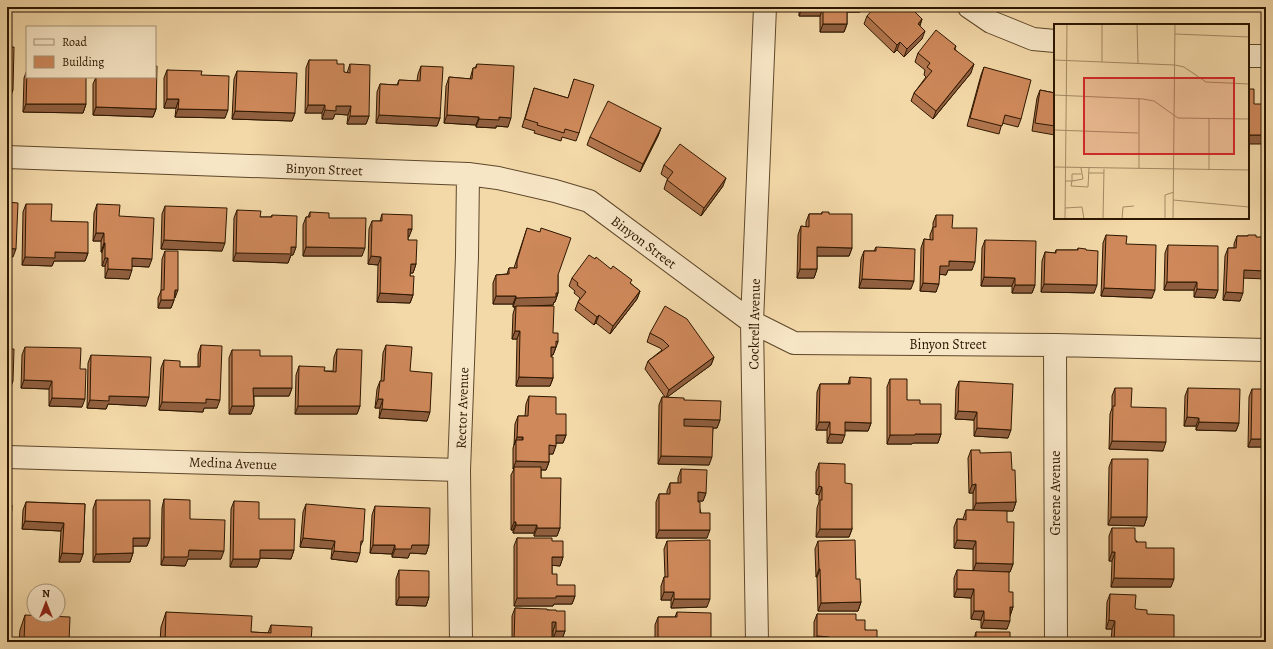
<svg xmlns="http://www.w3.org/2000/svg" width="1273" height="649" font-family="Alegreya,serif">
  <style>
    .lines { fill: none; stroke-linecap: round; stroke-linejoin: round }
    .minor-casing { stroke: #5e472a; stroke-width: 24 }
    .minor { stroke: #f7e6c6; stroke-width: 22 }
    .wall { fill: #b1754d; stroke: #2d1700 }
    .shaded-wall { fill: #905f3f; stroke: #2d1700 }
    .building { fill: #ce885a; stroke: #2d1700 }
    .labels { text-anchor: middle; stroke-width: 3; stroke-linejoin: round; paint-order: stroke }
    .street-label { font-size: 14px; fill: #2d1700; stroke: #f7e6c6 }
    .inset-road { fill: none; stroke: #a48b65; stroke-width: 1 }
    .view { fill: #d62828; fill-opacity: 0.15; stroke: #d62828; stroke-width: 2 }
    .inset-edge { fill: none; stroke: #2d1700; stroke-width: 2 }
  </style>
  <rect width="100%" height="100%" fill="#f3d8a8"/>
  <filter id="stains"><feTurbulence type="fractalNoise" baseFrequency=".005" numOctaves="4"/><feColorMatrix values="0 0 0 0 .2 0 0 0 0 .09 0 0 0 0 .02 0 0 0 .5 -.17"/></filter>
  <radialGradient id="worn" r=".72"><stop offset=".6" stop-color="#630" stop-opacity="0"/><stop offset="1" stop-color="#630" stop-opacity=".3"/></radialGradient>
  <g class="lines">
    <defs>
      <path id="minor" d="M969 7 991 22 1033 39 1055 41
        M1248 56H1266
        M7 157 468 174 498 178 555 191 589 201 752 322 794 343 1055 345 1266 350
        M1055 345 1056 642
        M7 457 459 470
        M461 642 459 470 467 256 468 174
        M757 642 752 322 765 7"/>
    </defs>
    <use href="#minor" class="minor-casing"/>
    <use href="#minor" class="minor"/>
  </g>
  <path class="wall" d="M799 7H862L860 12H847V24L844 32H820V16H799Z
    M914 11 922 19 920 26 922 39 904 57 897 50 894 53 864 24 867 16Z
    M956 46 955 49 971 73 933 119 911 101 914 93 926 77 924 75 925 70 915 62 918 53Z
    M309 60 337 64 344 72 347 73 350 64 369 116 366 124H347L348 115 335 114 333 119H322V113H305L306 68Z
    M477 64 508 127 496 126V128L476 127V125L444 123 446 86 449 77 470 79 473 68H475Z
    M421 66 440 118 437 126 376 123 377 92 380 84 397 85 399 80 417 81 418 74Z
    M984 67 1021 119 1018 127 1002 123 999 134 967 126 981 75Z
    M27 70 86 104 83 113 23 112 24 78Z
    M167 70 201 75 225 118 175 117 176 108H164V78Z
    M237 71 295 113 292 121 232 119 234 79Z
    M96 77H155L156 109 153 117 93 115V84Z
    M574 79 579 133 576 141 562 137 561 141 534 133 535 131 522 127 534 88 568 98Z
    M1040 90 1055 93V135L1032 131 1037 98Z
    M661 128 658 136 640 172 587 145 590 137Z
    M664 165 723 186 701 216 664 189 667 180 668 179 661 174Z
    M26 204 51 221 88 253 85 261H54L52 266 22 265 23 212Z
    M97 204 119 216 149 267 132 266 129 279 105 278V266H102V252H101V241H93L94 213Z
    M165 206 222 251 161 249 162 214Z
    M237 210 260 217H271L272 215 296 247 293 255H291L288 263 233 261 234 218Z
    M310 212 329 218 362 256H303V225L306 217H308Z
    M822 212 829 214 852 248 849 256H817V269L814 278H797L798 235 801 226 806 227V222L809 214H822Z
    M382 214 412 229 408 237V240L416 264 413 273H410V276L413 295 410 303 377 302 378 265 368 264 369 229 372 221H380Z
    M936 215 952 228 972 270H948L946 275 940 274 936 292 920 291 921 248 924 239 930 240V235L933 227V223Z
    M527 228 558 275V293L555 302H554L553 305 533 306 553 333 558 342 553 355H551L553 378 550 386H516L517 339H512L513 314 515 307H513V304H493V283L496 275 507 274 509 268H514Z
    M1106 235 1126 244 1152 298 1101 296 1103 243Z
    M1248 235 1243 278 1240 301 1223 300 1225 256 1228 248H1234V244L1237 236H1247Z
    M985 240 1035 285 1032 293H1012V286H981L982 248Z
    M1168 245 1218 290 1215 298 1194 297V290H1164L1165 253Z
    M876 247 911 289 859 288 861 259 864 251H874Z
    M1078 248 1094 293 1041 292 1042 261 1045 252 1055 253 1056 250H1078Z
    M165 251 174 300 171 308H158V298L161 291 162 259Z
    M595 259 630 283 640 291 637 299 610 334 596 323 594 325 575 310 578 302 580 298 574 293 575 291 569 286 572 278Z
    M650 333 714 357 711 365 667 397 684 400 720 420 717 428H713L709 465 658 464 659 405 662 397H665L645 369 648 361 662 350 660 348 647 342Z
    M201 345 217 408H204L203 412 159 410 161 368 164 360 180 367H198V354Z
    M386 345 410 371 427 421 379 418 380 408H375L377 389 380 381H381L383 353Z
    M25 347 82 407 49 406V389L21 388 22 355Z
    M337 349 360 406 357 414H295L296 375 299 366 324 371H333L334 357Z
    M232 350 260 356 292 388 289 396H254V406L251 414H229V358Z
    M91 355 146 406 108 404 106 409 87 408 88 363Z
    M850 377 871 423 868 431H845L842 443H827V430H816L817 392 820 384H848Z
    M890 379 907 400 920 404 941 434 938 443H913L912 444H887V387Z
    M959 381 1008 438 974 436V420L955 419 956 389Z
    M1115 388 1131 407 1163 451 1109 449 1110 414 1112 408V396Z
    M1188 388 1239 423 1236 431 1196 430V426H1184L1185 396Z
    M1252 389 1266 447H1248L1249 397Z
    M529 396 556 414 566 435 563 443H556L553 454H549V462L546 470H541V478L560 528 557 536H534V533H513V530H511V475L514 469H513V448L514 445 515 424 518 416H525L526 404Z
    M971 450 980 453 1012 470 1016 502 1013 511H1003L1007 522 1013 564 1010 572H995L1009 592 1013 607 1010 616 1007 629 981 628V620L971 619V598L954 597V578L957 570 973 571V549L954 548V527L957 519H963L966 510H973V493H969L968 458Z
    M1112 459 1147 517 1144 526 1108 525 1109 467Z
    M819 463 845 483 852 529 849 537H816L817 508 819 502V495L816 494V472Z
    M681 469 706 493 703 501H698L707 538H656V502L659 494H667V491L670 483H678V478Z
    M164 499 190 519 221 559H188L185 566 161 565 162 508Z
    M96 500 150 538 147 546H133V553L130 562H93V509Z
    M234 501 259 519 294 550 291 559 260 558 257 567H230L231 509Z
    M26 502 85 504 83 554 80 562H59L61 531 22 529 23 510Z
    M306 504 363 541 360 547 357 562 331 559 332 549 300 547 303 512Z
    M375 506 429 545 426 554 410 553 408 558 392 557V554L370 553 372 515Z
    M1112 528 1135 540 1146 548 1171 587H1111L1112 561H1109V536Z
    M517 538 552 541 563 557 560 566 552 565V574L557 585 575 596 572 604H554L553 606H514V546Z
    M667 541 707 607 671 608V600H661V586L664 577H665L664 549Z
    M818 541 861 602 858 611H818L817 577H816L815 549Z
    M399 570 429 597 426 606 396 605V579Z
    M1110 594 1135 608 1174 642H1111L1112 629H1106L1107 602Z
    M515 608 547 610 556 611 565 631 562 639H553V631H552V642H512V616Z
    M166 612 251 632 268 633 271 625 311 642H315H160L161 627Z
    M677 612 711 639 710 642H655V625L658 617H675Z
    M817 614 856 620 877 642H814V622Z
    M25 615 69 642H19L20 630Z
    M976 632 1010 642H1012H973Z"/>
  <path class="shaded-wall" d="M846 7H862L860 12H844Z
    M802 8H823L820 16H799Z
    M922 19 919 27 918 24Z
    M823 24H847L844 32H820Z
    M925 31 922 39 904 57 907 49Z
    M900 42 897 50 894 53 897 45Z
    M974 64 971 73 933 119 936 111Z
    M7 90H13L10 98H7Z
    M167 99H179L176 108H164Z
    M26 104H86L83 113 23 112Z
    M308 105H325L322 113H305Z
    M336 106H351L348 115 335 114 333 119H322L325 110Z
    M96 107 156 109 153 117 93 115Z
    M178 109 228 110 225 118 175 117Z
    M235 111 295 113 292 121 232 119Z
    M379 115 440 118 437 126 376 123Z
    M447 115 479 117 476 125 444 123Z
    M350 116H369L366 124H347Z
    M499 117 511 118 508 127 496 126V128L476 127 479 119Z
    M661 128 658 136 640 172 643 164Z
    M1248 135H1266V144H1248Z
    M726 178 723 186 701 216 704 208Z
    M408 229H412L409 237H405Z
    M96 233H104L101 241H93Z
    M164 240 225 243 222 251 161 249Z
    M104 243H105L102 252H101Z
    M291 247H296L293 255H291L288 263 233 261 236 253Z
    M306 247 365 248 362 256H303Z
    M817 247 852 248 849 256H814Z
    M7 248 16 249 13 257H7Z
    M55 252 88 253 85 261H54L52 266 22 265 25 257Z
    M371 256 381 257 378 265 368 264Z
    M105 258H108L105 266H102Z
    M132 258 152 259 149 267 129 266Z
    M949 261 975 262 972 270H948L946 275 937 274 940 266Z
    M411 264H416L413 273H408Z
    M108 269 132 270 129 279 105 278Z
    M800 269H817L814 278H797Z
    M1244 270 1266 271V279L1241 278Z
    M984 277 1015 278 1012 286H981Z
    M862 279 914 281 911 289 859 288Z
    M1167 282H1197L1194 290H1164Z
    M923 283 939 284 936 292 920 291Z
    M1044 284 1097 285 1094 293 1041 292Z
    M1015 285H1035L1032 293H1012Z
    M1104 288 1155 290 1152 298 1101 296Z
    M1197 289 1218 290 1215 298 1194 297Z
    M175 290H178L175 298Z
    M640 291 637 299 610 334 613 326Z
    M1226 292 1243 293 1240 301 1223 300Z
    M380 293 413 295 410 303 377 302Z
    M556 293H558L555 302H554L553 305 513 307 516 298Z
    M496 296H516L513 304H493Z
    M161 300H174L171 308H158Z
    M599 315 596 323 594 325 597 317Z
    M515 331H520L517 339H512Z
    M551 347H556L553 355H548Z
    M714 357 711 365 666 398 669 390Z
    M519 377 553 378 550 386H516Z
    M24 380 52 381 49 389 21 388Z
    M7 381H13L10 389H7Z
    M253 388H292L289 396H250Z
    M109 396 149 397 146 406 108 404 106 409 87 408 90 400Z
    M52 398 85 399 82 407 49 406Z
    M206 399 220 400 217 408H204L203 412 159 410 162 402Z
    M378 399H383L380 408H375Z
    M232 406H254L251 414H229Z
    M298 406H360L357 414H295Z
    M382 409 430 412 427 421 379 418Z
    M958 411 977 412 974 420 955 419Z
    M1187 417 1199 418 1196 426H1184Z
    M684 419 720 420 717 428H681Z
    M819 422H830L827 430H816Z
    M845 422 871 423 868 431 842 430Z
    M1199 422 1239 423 1236 431 1196 430Z
    M977 428 1011 430 1008 438 974 436Z
    M830 434 845 435 842 443H827Z
    M915 434H941L938 443H913L912 444H887L890 435Z
    M556 435H566L563 443H553Z
    M517 437H523L520 445 516 440 514 445Z
    M1251 439H1266V447H1248Z
    M1112 441 1166 442 1163 451 1109 449Z
    M549 445 556 446 553 454H546Z
    M661 456 712 457 709 465 658 464Z
    M516 461 549 462 546 470 514 469V467V469H513Z
    M976 484 973 493H969L972 485Z
    M819 486 822 487 819 495 816 494Z
    M698 492 706 493 703 501H695Z
    M1016 502 1013 511H973L976 503Z
    M1111 517H1147L1144 526 1108 525Z
    M25 521 64 523 61 531 22 529Z
    M514 522H516L513 530H511Z
    M516 525H537L534 533H513Z
    M537 528H560L557 536H534Z
    M820 529H852L849 537H816Z
    M659 530H710L707 538H656Z
    M133 538H150L147 546H130Z
    M303 538 335 541 332 549 300 547Z
    M957 540 976 541 973 549 954 548Z
    M373 545H395L392 554 370 553Z
    M412 545H429L426 554 410 553 408 558 392 557 395 549Z
    M189 550 224 551 221 559H188L185 566 161 565 164 557Z
    M260 550H294L291 559 257 558Z
    M334 551 360 553 357 562 331 559Z
    M1112 552H1115L1112 561H1109Z
    M62 553 83 554 80 562H59Z
    M133 553 130 562H93L96 554Z
    M552 557H563L560 566 549 565Z
    M233 559H260L257 567H230Z
    M976 563 1013 564 1010 572H973Z
    M819 569H820L817 577H816Z
    M1114 578 1174 579 1171 587H1111Z
    M957 589H974L971 598 954 597Z
    M664 592H674L671 600H661Z
    M556 596H575L572 604H554L553 606H514L517 598Z
    M399 597H429L426 606 396 605Z
    M674 599H710L707 607 671 608Z
    M861 602 858 611H818L821 603Z
    M1010 607H1013L1010 616Z
    M974 611H984L981 620 971 619Z
    M984 620 1010 621 1007 629 981 628Z
    M1109 620 1115 621 1112 629H1106Z
    M552 622H556L553 631H549Z
    M556 631H565L562 639H553Z
    M817 636 829 637 827 642H815Z
    M703 639H711L710 642H702Z"/>
  <path class="building" d="M802 7H847V24H823V8H802Z
    M875 7H915L913 10 922 19 918 24 925 31 907 49 900 42 897 45 867 16Z
    M936 30 956 46 954 49 974 64 936 111 914 93 932 71 927 67 930 63 918 53Z
    M7 47H14L13 90H7Z
    M309 60H337V64H344V72L350 73V64L370 65 369 116H350L351 106H336V111L325 110V105H308Z
    M477 64 514 66 511 118 499 117V120L479 119V117L447 115 449 77 472 79 473 68H476Z
    M155 66H157L156 109 96 107V77H155Z
    M421 66 443 67 440 118 379 115 380 84 398 85 399 80 420 81Z
    M984 67 1031 80 1021 119 1005 115 1002 126 970 118Z
    M27 70V77H86V104H26Z
    M167 70 202 71 201 75 229 76 228 110 178 109 179 99H167Z
    M237 71 297 73 295 113 235 111Z
    M574 79 594 85 579 133 565 129 564 133 537 125 538 123 525 119 534 88 568 98Z
    M1248 89H1254V104H1266V135H1248Z
    M1040 90 1055 93V126L1035 123Z
    M608 101 661 128 643 164 590 137Z
    M680 144 726 178 704 208 667 180 673 172 664 165Z
    M7 202 18 203 16 249 7 248Z
    M26 204H52L51 221 88 222V253L55 252V258L25 257Z
    M97 204 120 205 119 216 154 218 152 259 132 258V270L108 269V258H105V243H104V233H96Z
    M165 206 227 208 225 243 164 240Z
    M237 210 261 211 260 217H272V215L297 216 296 247H291V254L236 253Z
    M310 212 329 213V218H366L365 248 306 247V217H310Z
    M822 212H829V214H852V248L817 247V269H800L801 226 809 227V214H822Z
    M382 214 412 215V229H408V240H417L416 264H411L410 276H414L413 295 380 293 381 257 371 256 372 221H382Z
    M936 215H953L952 228H977L975 262 949 261V266H940L939 284 923 283 924 239 933 240V227H936Z
    M527 228 540 232 541 228 571 238 558 275V293H556V297L516 298V296H496V275L509 274V268H517V261Z
    M1106 235 1127 236 1126 244 1156 245 1155 290 1104 288Z
    M1248 235H1256V237H1266V271L1244 270 1243 293 1226 292 1228 248H1236L1237 236H1248Z
    M985 240 1036 241 1035 285H1015V278L984 277Z
    M1168 245 1218 246V290L1197 289V282H1167Z
    M876 247 915 249 914 281 862 279 864 251H876Z
    M1078 248 1086 249V250L1098 251 1097 285 1044 284 1045 252 1056 253V250H1078Z
    M165 251H178V290H175L174 300H161V290H164Z
    M589 255 595 259 596 257 611 269 613 266 632 280 630 283 640 291 613 326 599 315 597 317 578 302 586 292 577 285 578 283 572 278Z
    M516 306H554L553 333H558V342L556 341V347H551V357H553V378L519 377 520 331H515Z
    M665 306 687 319 714 357 669 390 648 361 669 346 663 340 650 333Z
    M201 345 222 346 220 400 206 399V403L162 402 164 360 180 361V367H200Z
    M386 345 412 347 410 371 432 373 430 412 382 409 383 399H378L380 381H384Z
    M25 347 81 348 80 369H86L85 399 52 398V381L24 380Z
    M7 349H14L13 381H7Z
    M337 349 362 350 360 406H298L299 366 325 367 324 371 336 372Z
    M232 350H260V356H292V388H253L254 406H232Z
    M91 355 151 357 149 397 109 396V401L90 400Z
    M850 377 871 378V423L845 422V435L830 434V422H819L820 384H850Z
    M890 379H907V400H920V404H941V434H915V435H890Z
    M959 381 1013 384 1011 430 977 428V412L958 411Z
    M1115 388H1132L1131 407 1166 408V442L1112 441 1113 406H1115Z
    M1188 388 1240 389 1239 423 1199 422V418L1187 417Z
    M1252 389H1266V439H1251Z
    M529 396 556 397V414H566V435H556V446L549 445V462L516 461V440H523V437H517L518 416H528Z
    M662 397 684 398V400L721 401 720 420 684 419V426L713 427 712 457 661 456Z
    M971 450H980V453L1011 452 1012 470H1015L1016 502 976 503V484L972 485Z
    M1112 459H1148L1147 517H1111Z
    M819 463 845 464V483L852 484V529H820V500H822V487L819 486Z
    M514 467H541V478H561L560 528H537V525H516V522H514Z
    M681 469 707 470 706 493 698 492V502H700V513H710V530H659V494H670V483H681Z
    M164 499 190 500V519L225 520 224 551 189 550 188 557H164Z
    M96 500H150V538H133V553L96 554Z
    M234 501 259 502V519H295L294 550H260V559H233Z
    M26 502 85 504 83 554 62 553 64 523 25 521Z
    M306 504 365 509 363 541H361L360 553 334 551 335 541 303 538Z
    M7 505H12L9 556H7Z
    M375 506 430 508 429 545H412L411 549H395V545H373Z
    M966 510 1007 511V522H1014L1013 564 976 563V541L957 540V519L966 520Z
    M1112 528H1135V540H1136V542H1146V548H1174V579L1114 578 1115 552H1112Z
    M517 538H552V541H563V557H552V574H557V585H575V596H556V598H517Z
    M710 540V599H674V592H664V577H668L667 541Z
    M855 540 856 579H860L861 602 821 603 820 569H819L818 541Z
    M399 570 429 571V597H399Z
    M957 570 1009 572V592H1013V607H1010V621L984 620V611H974V589H957Z
    M1110 594 1136 595 1135 608 1136 609 1147 610V614L1174 615V642H1114L1115 621 1109 620Z
    M515 608 547 609V610H556V611H565V631H556V622H552V642H514Z
    M166 612 252 616 251 632 271 633V625L312 627 311 642H315H165Z
    M677 612 711 613V639H703V642H658V617H677Z
    M817 614H856V620H865V630H877V642H828L829 637 817 636Z
    M25 615 70 617 69 642H24Z
    M976 632H1010V642H1012H976Z
    M7 639 13 642H7Z"/>
  <g class="labels">
    <g class="street-label">
      <text transform="translate(324 169) rotate(2)" y="5">Binyon Street</text>
      <text transform="translate(644 242) rotate(37)" y="5">Binyon Street</text>
      <text transform="translate(754 324) rotate(-89)" y="5">Cockrell Avenue</text>
      <text x="948" y="349">Binyon Street</text>
      <text transform="translate(462 408) rotate(-88)" y="5">Rector Avenue</text>
      <text transform="translate(233 463) rotate(2)" y="5">Medina Avenue</text>
      <text transform="translate(1055 493) rotate(-90)" y="5">Greene Avenue</text>
    </g>
  </g>
  <g transform="translate(1054 24)">
    <rect width="195" height="195" fill="#f3d8a8"/>
    <path class="inset-road" d="M83 0 84 39M121 10 195 13M0 36 121 41 130 43 152 58 195 60M48 38V0M0 71 89 75 100 77 124 94 195 95M155 94V146M0 106 84 109M0 143 195 146M85 145V74M35 149H50M27 150H18V157L29 155 27 144M11 157H18L17 162 34 163 35 144M119 176 195 183M11 184 28 183 30 195M11 195 13 0M49 195 50 145M68 195 69 183 80 182M111 195V171L120 168M119 195 121 0"/>
    <path class="view" d="M30 54H180V130H30Z"/>
    <rect width="195" height="195" class="inset-edge"/>
  </g>
  <rect width="1273" height="649" fill="none" stroke="#f3d8a8" stroke-width="24"/>
  <rect x="8" y="8" width="1257" height="633" fill="none" stroke="#2d1700" stroke-width="2"/>
  <rect x="12" y="12" width="1249" height="625" fill="none" stroke="#2d1700"/>
  <rect x="26" y="26" width="130" height="52" fill="#f7e6c6" stroke="#a69377"/>
  <rect x="34" y="39" width="20" height="6" fill="#f7e6c6" stroke="#a69377"/>
  <text x="62" y="46" font-size="12" fill="#2d1700">Road</text>
  <rect x="34" y="56" width="20" height="12" fill="#ce885a" stroke="#a69377"/>
  <text x="62" y="66" font-size="12" fill="#2d1700">Building</text>
  <g transform="translate(46 603)"><circle r="19" fill="#f7e6c6" stroke="#a69377"/>
  <path d="M0-3L7 15L0 10L-7 15Z" fill="#8f2418"/>
  <text y="-6" font-size="11" font-weight="bold" text-anchor="middle" fill="#2d1700">N</text>
  </g>
  <rect width="100%" height="100%" filter="url(#stains)"/>
  <rect width="100%" height="100%" fill="url(#worn)"/>
</svg>
